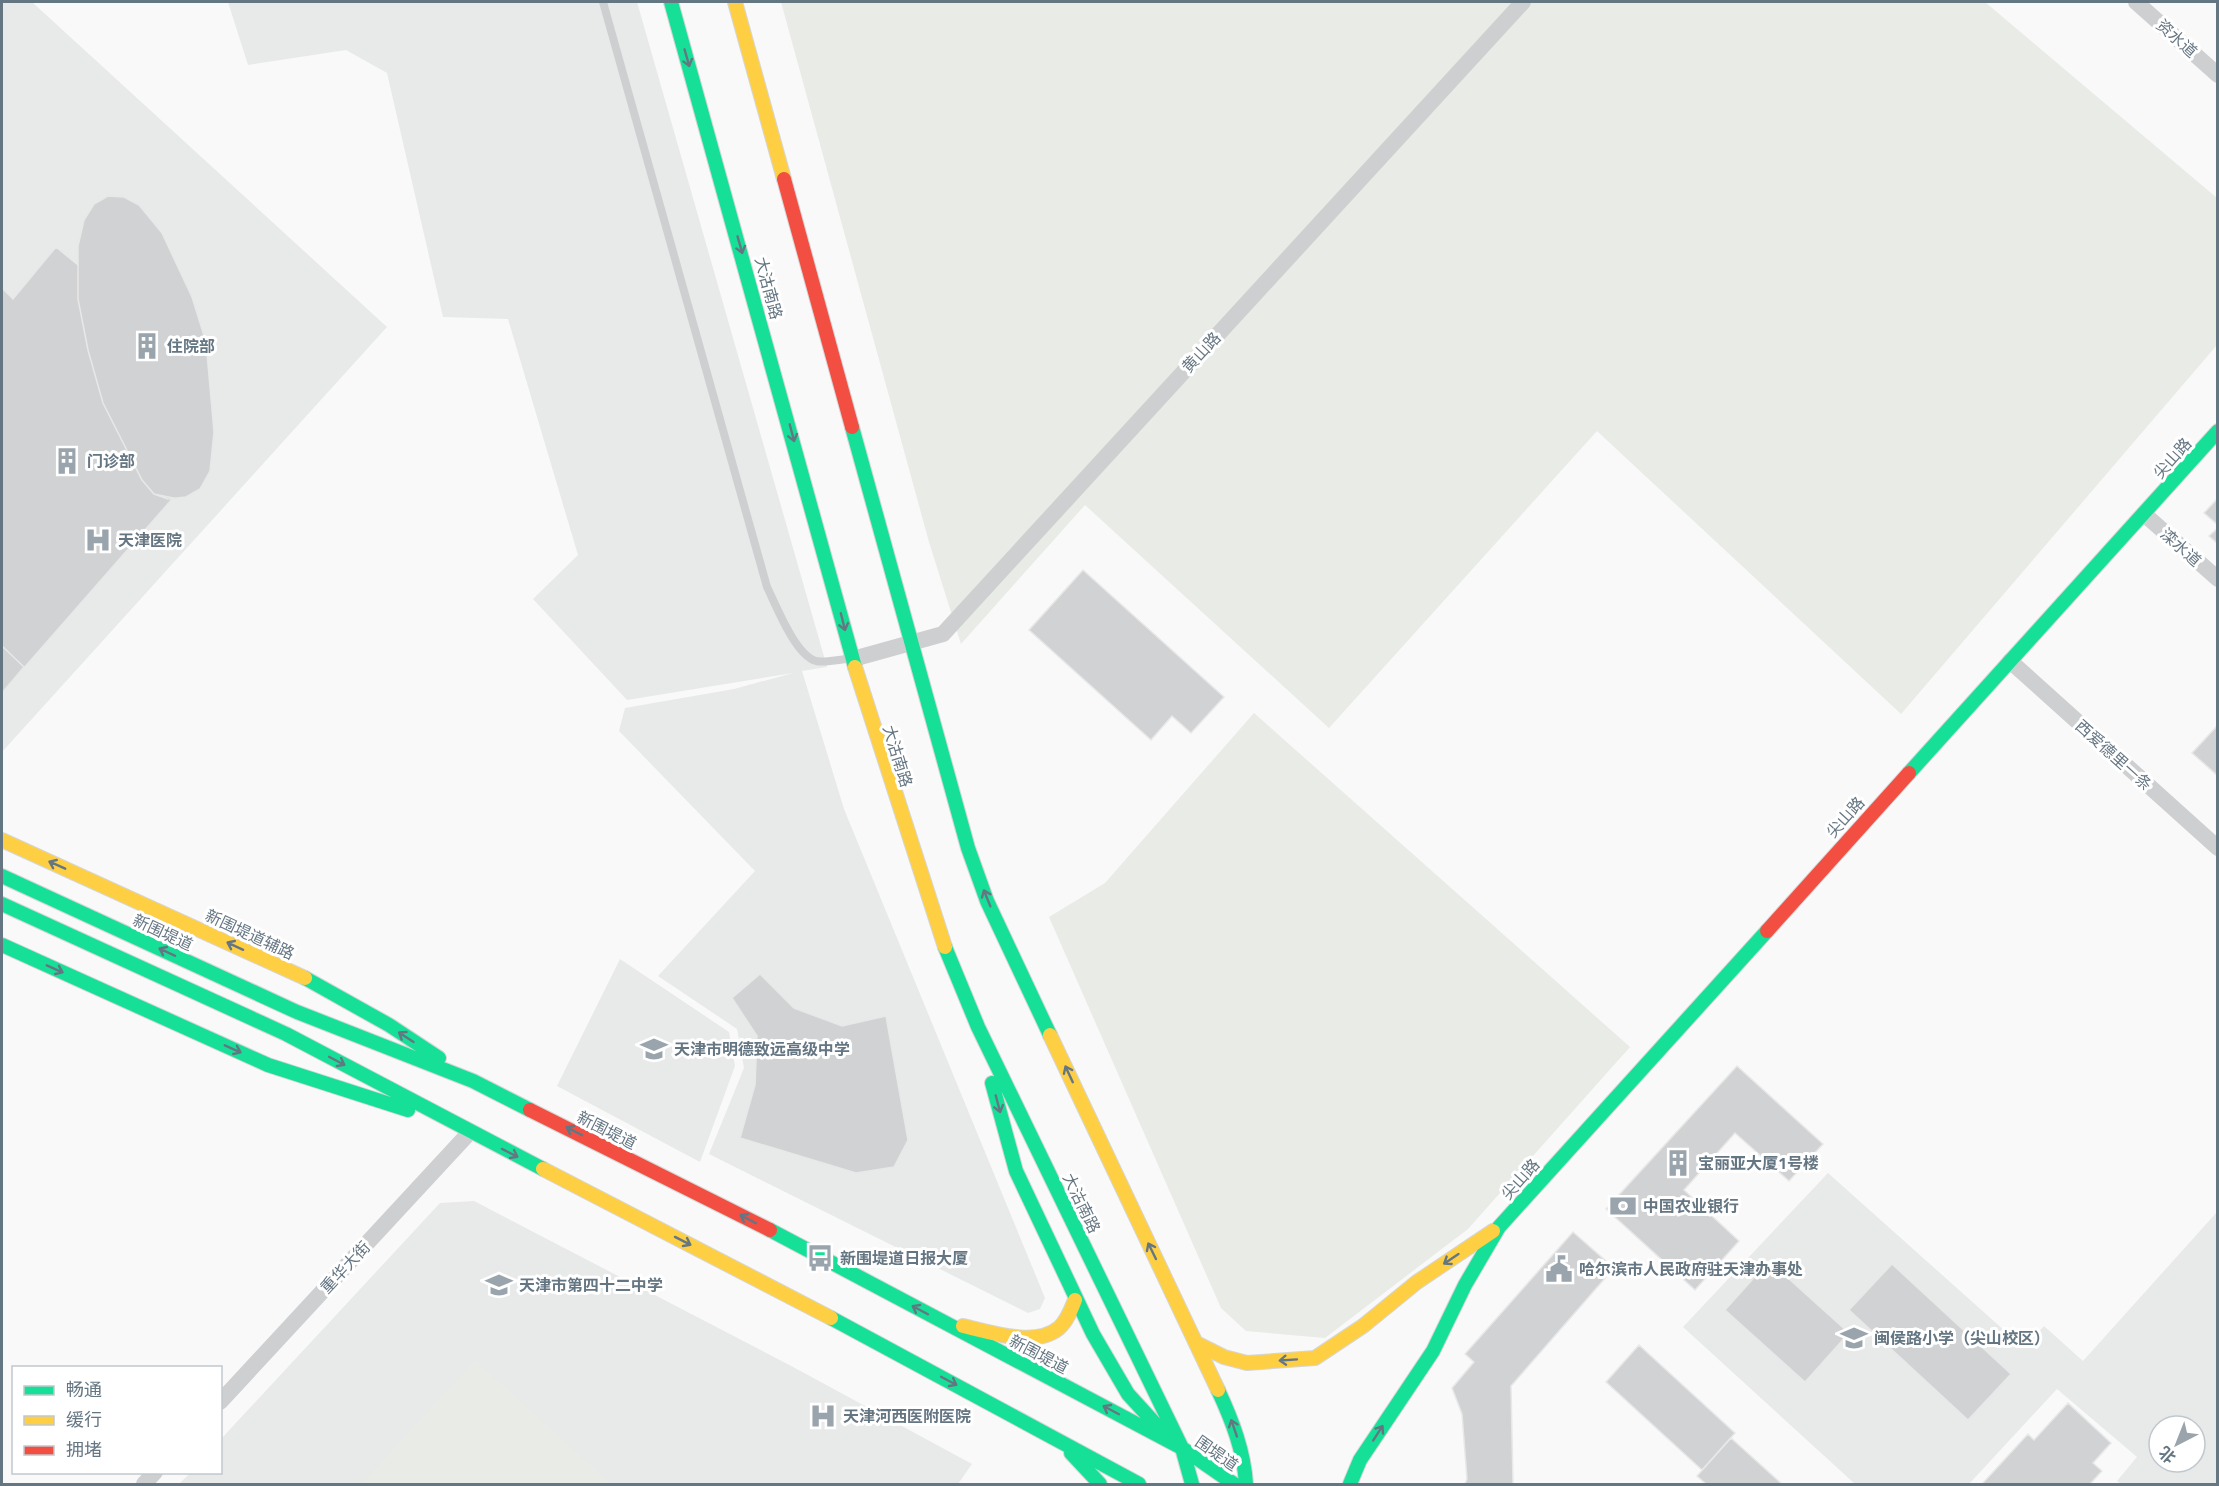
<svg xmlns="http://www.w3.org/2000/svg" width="2219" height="1486" font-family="'Titillium Web','Noto Sans SC',sans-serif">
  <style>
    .built { fill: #e8e9e9; fill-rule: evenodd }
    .green { fill: #e8ebe6 }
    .building { fill: #d0d2d3; stroke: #e8e8e8; stroke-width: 1.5 }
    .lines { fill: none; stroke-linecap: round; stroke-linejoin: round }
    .fast-casing { stroke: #d5d6d7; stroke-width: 16 }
    .slow-casing { stroke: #d5d6d7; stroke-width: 16 }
    .jam-casing { stroke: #d5d6d7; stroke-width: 16 }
    .lane { stroke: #cecfd0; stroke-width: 8 }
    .street { stroke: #cecfd0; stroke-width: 16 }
    .fast { stroke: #16e098; stroke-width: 14 }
    .slow { stroke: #ffcf43; stroke-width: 14 }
    .jam { stroke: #f24e42; stroke-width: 14 }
    .oneway { stroke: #657683 }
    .labels { text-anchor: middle; stroke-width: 6; stroke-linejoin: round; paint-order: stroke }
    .street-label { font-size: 16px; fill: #657683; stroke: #fff }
    .poi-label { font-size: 16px; font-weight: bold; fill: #657683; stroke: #fff; text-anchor: start }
  </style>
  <rect width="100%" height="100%" fill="#f9f9f9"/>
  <path class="built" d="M2 2H32L387 327 2 752Z
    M228 2H637L827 667 802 671 844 809 1045 1298 1040 1309 1028 1313 709 1154 744 1068 737 1029 658 976 755 871 619 731 625 708 734 689 793 673 627 700 533 599 578 555 508 319 443 317 387 73 346 50 248 65Z
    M620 959 729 1032 735 1066 700 1162 557 1086Z
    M1828 1173 2024 1348 2044 1326 2083 1361 2217 1212V1484H2121L2117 1481 2137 1457 2057 1389 1969 1484H1855L1683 1327ZM2159 1426H2195V1462H2159Z
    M474 1201 795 1368 972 1464 958 1484H179L190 1473 220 1472 221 1439 440 1203Z"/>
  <path class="green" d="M781 2H1985L2217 198V345L1901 714 1597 431 1329 728 1085 505 961 644 929 542Z
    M1254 713 1630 1047 1468 1229 1325 1338 1246 1331 1221 1308 1049 917 1105 883Z
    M475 1360 611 1484H361Z"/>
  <path class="building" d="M108 196 124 197 139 205 162 233 192 297 206 342 214 432 210 471 200 489 186 497 168 499 154 494 142 480 103 403 88 350 78 299V246L84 220 94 204Z
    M56 247 78 265V299L88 350 103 403 142 480 154 494 173 498 2 693V288L13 299Z
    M2218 498V525L2204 513Z
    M2218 528V544L2209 536Z
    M1083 570 1224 697 1191 733 1172 716 1151 740 1029 630Z
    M2 646 24 667 2 693Z
    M2218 725V776L2192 753Z
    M760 974 794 1008 842 1026 886 1016 908 1140 894 1167 856 1173 740 1138 755 1085 757 1036 732 998Z
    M1737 1066 1823 1144 1789 1181 1735 1133 1684 1190 1739 1241 1695 1290 1606 1209Z
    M1573 1232 1614 1268 1511 1386 1513 1484H1465L1467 1479 1462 1414 1452 1388 1474 1362 1465 1354Z
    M1769 1261 1849 1333 1805 1382 1725 1310Z
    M1892 1264 2011 1374 1968 1420 1849 1310Z
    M1639 1345 1735 1433 1702 1470 1606 1382Z
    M2068 1403 2111 1443 2093 1463 2102 1471 2090 1484H1982L2028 1434 2034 1440Z
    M1731 1438 1782 1484H1706L1697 1476Z"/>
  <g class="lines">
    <defs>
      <path id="fast" d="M671 2 855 667
        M852 427 968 848 987 901 1050 1035
        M1909 773 2218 431
        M2 876 297 1012 473 1081 530 1110
        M2 904 286 1034 543 1169
        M2 945 268 1065 408 1110
        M945 947 978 1027 1182 1448 1192 1484
        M305 978 389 1025 439 1058
        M992 1083 1016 1171 1093 1334 1128 1394 1160 1429
        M770 1230 1182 1448 1234 1484
        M831 1318 1139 1484
        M1218 1390C1232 1420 1244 1451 1246 1484
        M1071 1453 1100 1484
        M1350 1484 1360 1460 1433 1351 1465 1285 1499 1227 1767 931"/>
      <path id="slow" d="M735 2 784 179
        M855 667 945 947
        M2 840 305 978
        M1050 1035 1218 1390
        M543 1169 831 1318
        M963 1326C990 1332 1035 1348 1059 1328 1067 1321 1071 1310 1075 1300
        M1196 1343 1224 1357 1247 1363 1315 1358 1363 1326 1417 1282 1493 1231"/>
      <path id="jam" d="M784 179 852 427
        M1767 931 1909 773
        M530 1110 770 1230"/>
    </defs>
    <use href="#fast" class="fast-casing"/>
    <use href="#slow" class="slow-casing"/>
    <use href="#jam" class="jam-casing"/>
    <path class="lane" d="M603 2 767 587C776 605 795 655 816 661 825 663 840 659 849 659"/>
    <path class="street" d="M2136 2 2218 75
      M2144 514 2218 579
      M853 659 943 634 1523 2
      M2010 661 2218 848
      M220 1402 470 1132
      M144 1484 155 1472"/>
    <use href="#fast" class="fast"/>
    <use href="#slow" class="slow"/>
    <use href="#jam" class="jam"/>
  </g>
  <defs><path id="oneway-shaft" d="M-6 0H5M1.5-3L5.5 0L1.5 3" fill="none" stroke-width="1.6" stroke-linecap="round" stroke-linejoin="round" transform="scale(1.5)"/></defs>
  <g class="oneway">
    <use href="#oneway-shaft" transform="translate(687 58) rotate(74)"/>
    <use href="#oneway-shaft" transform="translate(740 245) rotate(74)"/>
    <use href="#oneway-shaft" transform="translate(792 433) rotate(75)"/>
    <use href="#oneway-shaft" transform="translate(843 622) rotate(76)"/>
    <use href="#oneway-shaft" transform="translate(57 865) rotate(-156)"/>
    <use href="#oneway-shaft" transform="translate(987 898) rotate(-112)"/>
    <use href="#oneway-shaft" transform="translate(235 946) rotate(-155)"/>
    <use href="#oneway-shaft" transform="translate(167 952) rotate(-155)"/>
    <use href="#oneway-shaft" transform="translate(55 969) rotate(24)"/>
    <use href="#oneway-shaft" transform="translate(406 1037) rotate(-147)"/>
    <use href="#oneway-shaft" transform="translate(233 1049) rotate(24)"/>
    <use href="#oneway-shaft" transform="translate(337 1061) rotate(28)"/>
    <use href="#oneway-shaft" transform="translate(1069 1074) rotate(-115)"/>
    <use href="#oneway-shaft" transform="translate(998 1104) rotate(75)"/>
    <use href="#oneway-shaft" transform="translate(574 1131) rotate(-153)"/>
    <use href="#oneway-shaft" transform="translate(510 1153) rotate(27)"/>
    <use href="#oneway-shaft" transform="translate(748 1219) rotate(-152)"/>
    <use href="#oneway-shaft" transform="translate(683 1241) rotate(27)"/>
    <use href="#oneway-shaft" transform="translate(1152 1251) rotate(-116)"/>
    <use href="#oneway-shaft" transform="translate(1451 1259) rotate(146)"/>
    <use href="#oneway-shaft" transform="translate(920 1310) rotate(-152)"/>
    <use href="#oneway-shaft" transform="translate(1288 1360) rotate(176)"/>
    <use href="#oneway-shaft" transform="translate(949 1381) rotate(28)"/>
    <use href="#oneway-shaft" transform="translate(1111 1410) rotate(-152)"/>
    <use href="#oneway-shaft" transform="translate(1234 1428) rotate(-109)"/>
    <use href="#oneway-shaft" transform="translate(1378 1433) rotate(-57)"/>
  </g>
  <defs>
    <symbol id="building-bare" viewBox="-9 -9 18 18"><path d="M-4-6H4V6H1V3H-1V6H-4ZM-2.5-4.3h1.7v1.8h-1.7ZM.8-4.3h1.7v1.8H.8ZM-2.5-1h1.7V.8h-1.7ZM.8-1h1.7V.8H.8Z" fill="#99a4ac" stroke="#fff" stroke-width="2.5" paint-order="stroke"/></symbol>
    <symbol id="hospital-bare" viewBox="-9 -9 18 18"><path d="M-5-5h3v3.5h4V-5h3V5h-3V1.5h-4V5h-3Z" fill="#99a4ac" stroke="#fff" stroke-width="2.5" paint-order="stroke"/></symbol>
    <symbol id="school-bare" viewBox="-9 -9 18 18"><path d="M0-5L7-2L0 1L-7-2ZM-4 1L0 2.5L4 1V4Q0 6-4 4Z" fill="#99a4ac" stroke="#fff" stroke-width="2.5" paint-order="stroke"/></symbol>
    <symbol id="bank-bare" viewBox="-9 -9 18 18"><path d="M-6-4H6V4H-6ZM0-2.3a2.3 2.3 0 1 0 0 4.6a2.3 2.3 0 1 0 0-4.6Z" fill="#99a4ac" stroke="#fff" stroke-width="2.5" paint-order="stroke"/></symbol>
    <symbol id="bus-bare" viewBox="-9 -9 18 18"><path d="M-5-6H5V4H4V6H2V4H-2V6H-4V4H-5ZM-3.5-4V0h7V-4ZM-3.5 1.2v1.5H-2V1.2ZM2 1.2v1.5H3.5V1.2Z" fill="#99a4ac" stroke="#fff" stroke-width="2.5" paint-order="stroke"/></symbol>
    <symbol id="civic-bare" viewBox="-9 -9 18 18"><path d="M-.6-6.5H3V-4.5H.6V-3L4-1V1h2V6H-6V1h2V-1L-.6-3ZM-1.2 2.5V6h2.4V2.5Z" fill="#99a4ac" stroke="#fff" stroke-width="2.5" paint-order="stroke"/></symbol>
  </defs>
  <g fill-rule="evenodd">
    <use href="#building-bare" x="128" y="327" width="38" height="38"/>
    <use href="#building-bare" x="48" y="442" width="38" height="38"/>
    <use href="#hospital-bare" x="79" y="521" width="38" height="38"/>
    <use href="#school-bare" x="635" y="1030" width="38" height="38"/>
    <use href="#building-bare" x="1659" y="1144" width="38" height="38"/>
    <use href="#bank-bare" x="1604" y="1187" width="38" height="38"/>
    <use href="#bus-bare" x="801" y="1239" width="38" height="38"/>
    <use href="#civic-bare" x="1540" y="1250" width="38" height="38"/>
    <use href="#school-bare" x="480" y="1266" width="38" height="38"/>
    <use href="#school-bare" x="1835" y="1319" width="38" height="38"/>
    <use href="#hospital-bare" x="804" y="1397" width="38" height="38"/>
  </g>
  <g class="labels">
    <g class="street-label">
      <text transform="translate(2177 38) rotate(42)" y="6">资水道</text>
      <text transform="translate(769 288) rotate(75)" y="6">大沽南路</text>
      <text transform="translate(1201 352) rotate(-47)" y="6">黄山路</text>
      <text transform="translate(2172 458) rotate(-48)" y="6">尖山路</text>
      <text transform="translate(2181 547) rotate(42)" y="6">滦水道</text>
      <text transform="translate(2114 755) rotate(42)" y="6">西爱德里一条</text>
      <text transform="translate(898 756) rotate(73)" y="6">大沽南路</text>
      <text transform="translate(1845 817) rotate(-48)" y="6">尖山路</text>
      <text transform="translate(163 932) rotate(25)" y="6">新围堤道</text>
      <text transform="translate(250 934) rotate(25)" y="6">新围堤道辅路</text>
      <text transform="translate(607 1130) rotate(27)" y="6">新围堤道</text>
      <text transform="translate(1520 1179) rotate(-48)" y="6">尖山路</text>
      <text transform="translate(1082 1203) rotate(64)" y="6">大沽南路</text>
      <text transform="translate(345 1267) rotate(-47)" y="6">重华大街</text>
      <text transform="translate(1039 1354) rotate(28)" y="6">新围堤道</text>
      <text transform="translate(1217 1453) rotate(35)" y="6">围堤道</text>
    </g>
    <g class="poi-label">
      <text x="167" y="352">住院部</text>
      <text x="87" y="467">门诊部</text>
      <text x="118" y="546">天津医院</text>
      <text x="674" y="1055">天津市明德致远高级中学</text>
      <text x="1698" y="1169">宝丽亚大厦1号楼</text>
      <text x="1643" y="1212">中国农业银行</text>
      <text x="840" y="1264">新围堤道日报大厦</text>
      <text x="1579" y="1275">哈尔滨市人民政府驻天津办事处</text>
      <text x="519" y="1291">天津市第四十二中学</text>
      <text x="1874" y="1344">闽侯路小学（尖山校区）</text>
      <text x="843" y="1422">天津河西医附医院</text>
    </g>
  </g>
  <rect width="2219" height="1486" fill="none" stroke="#657683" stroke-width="6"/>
  <rect x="12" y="1366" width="210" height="108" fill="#ffffff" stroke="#c1c8cd" stroke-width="1.5"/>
  <rect x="24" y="1386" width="30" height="9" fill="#16e098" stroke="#c1c8cd" stroke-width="1.5"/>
  <text x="66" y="1396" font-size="18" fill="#657683">畅通</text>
  <rect x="24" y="1416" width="30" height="9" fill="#ffcf43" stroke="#c1c8cd" stroke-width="1.5"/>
  <text x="66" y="1426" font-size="18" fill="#657683">缓行</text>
  <rect x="24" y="1446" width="30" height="9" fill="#f24e42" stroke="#c1c8cd" stroke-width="1.5"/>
  <text x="66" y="1456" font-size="18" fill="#657683">拥堵</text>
  <g transform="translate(2177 1444) rotate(222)"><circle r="28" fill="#ffffff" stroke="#c1c8cd" stroke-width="1.5"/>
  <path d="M0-4.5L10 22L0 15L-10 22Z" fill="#99a4ac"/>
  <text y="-9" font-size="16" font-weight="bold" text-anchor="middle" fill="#657683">北</text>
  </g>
</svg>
